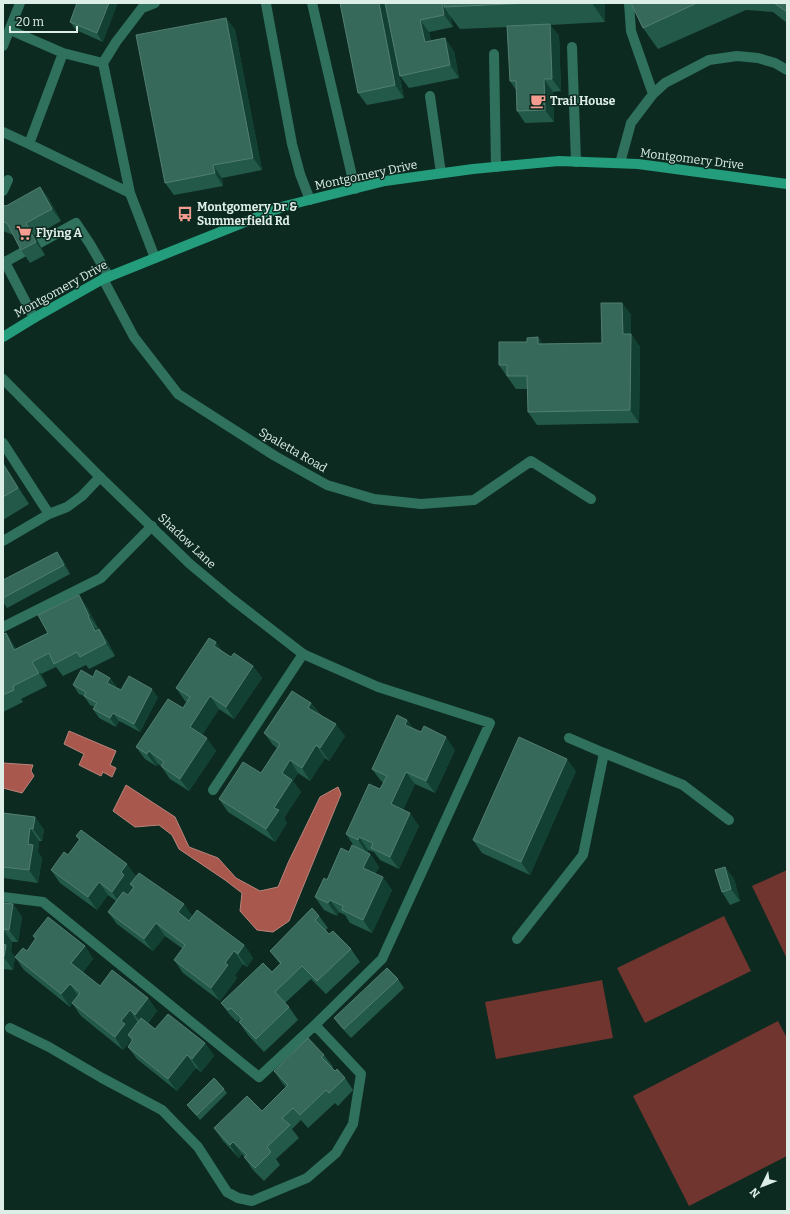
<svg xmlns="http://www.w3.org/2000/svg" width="790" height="1214" font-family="Bitter,serif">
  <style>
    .green { fill: #6f352e }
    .water { fill: #a9584e; stroke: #b9857c }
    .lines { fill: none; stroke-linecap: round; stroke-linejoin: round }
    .service { stroke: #2f715c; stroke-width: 10 }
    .minor { stroke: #2f715c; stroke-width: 10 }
    .tertiary { stroke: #2f715c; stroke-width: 10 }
    .secondary { stroke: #239d7c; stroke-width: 10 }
    .wall { fill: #235949 }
    .shaded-wall { fill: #124032 }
    .building { fill: #37695a; stroke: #517e70 }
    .labels { text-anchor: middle; stroke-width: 3; stroke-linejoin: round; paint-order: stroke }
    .poi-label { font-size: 12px; font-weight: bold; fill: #ddeee7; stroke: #0d2a21; text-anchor: start }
    .street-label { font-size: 12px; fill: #ddeee7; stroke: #0d2a21 }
  </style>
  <rect width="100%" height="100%" fill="#0d2a21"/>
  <path class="green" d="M787 870V959L752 886Z
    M724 916 751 971 645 1023 617 968Z
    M602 980 613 1038 496 1059 485 1002Z
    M778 1021 787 1038V1156L689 1206 633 1096Z"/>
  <path class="water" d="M69 731 116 751 110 765 116 768 112 777 103 772 101 776 79 765 84 754 64 744Z
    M3 763 33 765 31 771 34 776 22 793 3 788Z
    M126 785 175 817 189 847 218 858 236 878 260 891 278 887 288 863 320 797 338 787 341 794 289 921 273 932 257 930 240 911 242 893 225 880 179 849 172 835 159 825 135 827 113 811Z"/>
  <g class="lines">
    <path class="service" d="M155 3 142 8 116 42 103 63 130 193 155 258
      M312 3 355 189
      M629 3 631 31 653 94
      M266 4 292 144 300 174 310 200
      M10 30 63 53 103 63
      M572 47 576 162
      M63 53 29 144 130 193
      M494 54 496 167
      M430 96 441 173
      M3 132 29 144
      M620 163 631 123 653 94 665 83 709 60 737 56 758 58 775 63 787 70
      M3 191 8 180
      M3 261 5 262 76 223 90 244 109 277
      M5 262 34 318
      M103 279 134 337 178 394 275 456 327 485 374 499 421 504 474 500 531 461 591 499
      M3 443 49 514
      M3 541 49 514 67 507 82 496 100 477
      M3 627 101 578 152 526
      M569 738 604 753
      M213 790 303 654
      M3 897 43 902 259 1077 315 1025
      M517 939 583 855 604 753 683 785 729 820
      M10 1028 49 1047 102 1078 162 1110 198 1147 227 1192 238 1198 252 1201 307 1178 336 1153 353 1124 361 1074 315 1025 382 959 490 723 378 687"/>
    <path class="minor" d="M3 379 100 477 190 564 232 599 303 654 378 687"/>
    <path class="tertiary" d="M3 46 20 3"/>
    <path class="secondary" d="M3 337 34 318 103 279 155 258 285 206 385 181 473 169 559 161 638 164 787 184"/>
  </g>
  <path class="wall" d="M77 3 103 42 76 30 70 22Z
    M340 3H605V22L550 25 559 36 561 91 553 92 554 122 525 123 517 111 516 90 510 81 507 27 460 29 450 16 453 27 429 32 431 41 454 51 459 78 409 88 400 76 390 27 404 98 367 105 358 93Z
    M631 3H787V23L773 12 746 10 658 49 643 28Z
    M226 18 235 30 262 170 222 178 223 186 174 195 165 183Z
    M40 187 49 199 61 221 35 236 45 255 30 263 21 250 13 235 3 231V205L6 206Z
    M622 303 631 315V334L640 347 639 423 537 425 528 412V389H516L499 365 543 344 602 343Z
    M3 462 29 504 3 520Z
    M63 560 70 574 7 608 3 602V580Z
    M87 607 98 628 96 629 97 630 99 629 108 642 115 656 89 669 86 665 63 676 56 667 41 674 47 686 21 699 23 702 3 712V634L6 633 16 649 48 633Z
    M223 652 231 657 253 666 262 678 234 719 219 709 202 735 216 751 189 791 170 779 161 766 158 764 156 766 145 759 136 747 183 708 187 702 185 701 176 688Z
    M93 677 110 678 116 686 115 687 121 690 158 697 140 732 119 721 116 727 99 718 93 709 95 707 90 705 84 696 79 694 73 685Z
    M311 703 319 713 345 736 329 761 325 758 310 781 298 773 293 781 301 792 284 818 287 823 275 842 228 812 219 799 261 773 277 748 273 745 264 733Z
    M407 720 413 728 455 750 435 793 415 784 403 810 419 826 399 869 380 860 374 852 368 850 367 852 370 854 379 867 375 874 392 890 372 933 350 923 345 915 339 912 337 916 324 910 315 897 327 880 349 852 354 846 346 834 380 789 384 783 381 781 372 769Z
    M576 771 530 875 482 853 473 840Z
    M3 813 35 817 44 830 42 841H39L38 852 42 858 38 883 3 878Z
    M76 836 136 876 130 883 193 916 244 945 253 958 247 967 243 964 235 975 237 978 220 1001 183 973 174 960 183 949 165 936 153 951 117 924 108 912 116 901 108 895 97 910 60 883 51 870 68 855 79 840Z
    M725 867 734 879 740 901 730 905 722 892Z
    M3 903 13 904 22 917 18 942H12L11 952 15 957 13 970 3 969Z
    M319 916 328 928 326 930 329 934 351 949 360 962 326 994 311 979 285 1003 289 1007 298 1020 264 1052 248 1035 239 1022 240 1021 239 1020 237 1022 230 1015 221 1003 272 972 280 964 270 951Z
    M33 936 85 946 93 959 83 972 100 986 148 998 157 1011 148 1023 155 1029 205 1043 214 1056 201 1072 196 1068 177 1091 137 1059 128 1047 132 1041 131 1040 123 1050 81 1016 72 1003 70 1007 24 970 15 957 27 951 35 939Z
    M398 979 404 988 351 1038 340 1026 334 1018Z
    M324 1055 333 1067 332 1068 335 1071 345 1078 353 1090 338 1106 335 1103 308 1128 301 1120 292 1129 299 1138 276 1159 280 1165 264 1181 253 1170 244 1157H245L242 1154 239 1158 223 1141 214 1128 262 1111 286 1087 283 1084 274 1071Z
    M224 1089 227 1093 200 1120 190 1109 187 1105Z"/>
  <path class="shaded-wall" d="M109 3H118L103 42 97 33Z
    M379 3H385L404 98 395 85Z
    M442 3H448L444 7 450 16 453 27 444 15Z
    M592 3H605V22Z
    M226 18 235 30 262 170 253 158Z
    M420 20 429 32 433 55 425 42Z
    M550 24 559 36 561 91 552 79Z
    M445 38 454 51 459 78 450 65Z
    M544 79 553 92 554 122 545 110Z
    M213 165 222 178 223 186 215 173Z
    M40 187 49 199 61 221 52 209Z
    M26 223 35 236 45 255 36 242Z
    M622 303 631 315V338V334L640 347 639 423 630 410 623 334Z
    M538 337 547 350 538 344Z
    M3 462 29 504 18 488 3 464Z
    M57 552 63 560 70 574 64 565Z
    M79 595 87 607 98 628 89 616Z
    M88 616 96 629 104 643 95 631Z
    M99 629 108 642 115 656 106 643Z
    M6 633 14 645 23 663 14 650Z
    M216 642 225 655 214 646Z
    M32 662 41 674 47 686 39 673Z
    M253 666 262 678 234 719 226 707Z
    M110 678 116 686 113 692 107 683Z
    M152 689 158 697 140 732 134 724Z
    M210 696 219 709 199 740 190 727Z
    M311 703 320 715 308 708Z
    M113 713 119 721 116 727 110 718Z
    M407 720 416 732 405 725Z
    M336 724 345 736 329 761 320 748Z
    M446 737 455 750 435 793 426 781Z
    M207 738 216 751 189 791 180 779Z
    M316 745 325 758 310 781 302 768Z
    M149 751 158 764 156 766 147 754Z
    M567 759 576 771 530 875 521 862Z
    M290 760 298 773 293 781 301 792 284 818 287 823 275 842 266 829 274 808 282 773Z
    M406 772 415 784 400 817 391 804Z
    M410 813 419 826 399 869 390 857Z
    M35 817 44 830 42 841 33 829Z
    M30 828 39 841 38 852 42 858 38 883 29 870 28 844Z
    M359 837 368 850 367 853 358 840Z
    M370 854 379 867 372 881 363 868Z
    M127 864 136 876 130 883 133 888 121 905 112 892 121 872Z
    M725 867 734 879 740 901 731 889Z
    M383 877 392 890 372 933 363 920Z
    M99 882 108 895 97 910 88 897Z
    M330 900 339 912 337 916 328 903Z
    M13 904 22 917 18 942 9 930Z
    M184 904 193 917 187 925 178 912Z
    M156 923 165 936 153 951 144 939Z
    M3 929 12 942 11 952 15 957 13 970 4 957 3 947Z
    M244 945 253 958 247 967 238 954Z
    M85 946 93 959 80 975 71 963Z
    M234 951 243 964 235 975 237 978 220 1001 211 988 225 963Z
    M70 984 78 996 70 1007 61 994Z
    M148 998 157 1011 144 1027 135 1015Z
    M130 1010 138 1023 128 1035 131 1040 123 1050 115 1037 121 1021Z
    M205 1043 214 1056 201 1072 192 1059Z
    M187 1055 196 1068 177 1091 168 1079Z
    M233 1142 242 1154 239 1158 230 1145Z"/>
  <path class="building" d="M77 3H109L97 33 70 22Z
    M340 3H379L395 85 358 93Z
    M385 3H442L444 15 420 20 425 42 445 38 450 65 400 76Z
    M444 3H530L444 7Z
    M631 3H697L643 28Z
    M774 3H787V12Z
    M226 18 253 158 213 165 215 173 165 183 136 35Z
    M550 24 552 79H544L545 110 517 111 516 81H510L507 26Z
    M40 187 52 209 26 223 36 242 21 250 7 223 3 222V205L6 206Z
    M601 303H622L623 334H631L630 410 528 412 527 376H507V365H499V342H527V338L538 337V344L602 343Z
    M3 464 18 488 3 497Z
    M57 552 64 565 3 598V580Z
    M79 595 89 616H88L95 631 99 629 106 643 80 657 77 652 54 664 49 653 32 662 39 673 13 686 14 690 3 695V634L6 633 14 650 48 633 38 615Z
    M209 638 216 642 214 646 231 657 234 653 253 666 226 707 210 696 190 727 207 738 180 779 161 766 164 762 149 751 147 754 136 747 168 699 183 708 190 697 176 688Z
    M81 670 93 677 96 670 110 678 107 683 121 690 129 676 152 689 134 724 113 713 110 718 93 709 97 703 84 696 86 692 73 685Z
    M292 691 311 703 308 708 336 724 320 748 316 745 302 768 290 760 282 773 292 780 274 808 279 810 266 829 219 799 243 762 261 773 280 744 264 733Z
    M397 715 407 720 405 725 421 732 424 726 446 737 426 781 406 772 391 804 410 813 390 857 371 848 373 843 359 837 358 840 346 834 369 784 380 789 387 776 372 769Z
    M519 737 567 759 521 862 473 840Z
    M3 813 35 817 33 829 30 828 28 844 33 845 29 870 3 867Z
    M81 830 127 864 121 872 124 875 112 892 99 882 88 897 51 870 64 852 68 855 80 839 76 836Z
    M352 845 370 854 363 868 383 877 363 920 342 910 343 906 330 900 328 903 315 897 324 878 327 880 341 848 349 852Z
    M725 867 731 889 722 892 715 870Z
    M139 873 184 904 178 912 189 921 197 910 244 945 238 954 234 951 225 963 228 965 211 988 174 960 185 945 156 923 144 939 108 912 123 892 128 895 134 887 130 884Z
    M3 903 13 904 9 930 3 929V931Z
    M312 908 319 916 315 920 329 934 333 931 351 949 317 981 302 966 275 992 289 1007 256 1039 239 1022 242 1019 231 1008 228 1010 221 1003 263 963 272 972 281 963 270 951Z
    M48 917 85 946 71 963 100 986 112 970 148 998 135 1015 130 1010 121 1021 125 1024 115 1037 72 1003 80 993 70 984 61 994 15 957 23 948 27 951 36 938 33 936Z
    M3 944 6 945 4 957H3Z
    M387 968 398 979 344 1029 334 1018Z
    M168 1014 205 1043 192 1059 187 1055 168 1079 128 1047 133 1039 128 1035 141 1018 155 1029Z
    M308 1038 324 1055 321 1057 335 1071 337 1069 345 1078 329 1093 326 1090 300 1115 293 1108 282 1118 290 1125 267 1147 271 1152 255 1168 244 1157 247 1155 233 1142 230 1145 214 1128 247 1096 262 1111 288 1085 274 1071Z
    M214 1078 224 1089 197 1115 187 1105Z"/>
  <defs>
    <symbol id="cafe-bare" viewBox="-9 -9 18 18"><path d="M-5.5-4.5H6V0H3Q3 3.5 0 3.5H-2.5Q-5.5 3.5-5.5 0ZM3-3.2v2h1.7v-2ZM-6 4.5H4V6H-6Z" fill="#f59c90" stroke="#0d2a21" stroke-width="2.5" paint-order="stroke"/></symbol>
    <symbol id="bus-bare" viewBox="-9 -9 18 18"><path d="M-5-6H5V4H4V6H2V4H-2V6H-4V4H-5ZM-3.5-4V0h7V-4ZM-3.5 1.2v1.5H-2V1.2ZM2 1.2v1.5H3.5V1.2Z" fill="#f59c90" stroke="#0d2a21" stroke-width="2.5" paint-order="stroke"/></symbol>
    <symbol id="supermarket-bare" viewBox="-9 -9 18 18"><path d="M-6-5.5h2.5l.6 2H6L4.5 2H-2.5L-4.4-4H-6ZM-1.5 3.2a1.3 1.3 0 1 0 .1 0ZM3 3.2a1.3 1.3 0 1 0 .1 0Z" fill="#f59c90" stroke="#0d2a21" stroke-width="2.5" paint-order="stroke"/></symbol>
  </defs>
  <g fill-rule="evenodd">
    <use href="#cafe-bare" x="527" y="90" width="22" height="22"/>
    <use href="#bus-bare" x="174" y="203" width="22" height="22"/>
    <use href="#supermarket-bare" x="13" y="222" width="22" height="22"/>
  </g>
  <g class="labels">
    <g class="poi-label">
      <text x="550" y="105">Trail House</text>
      <text x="197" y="211">Montgomery Dr &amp;<tspan x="197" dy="14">Summerfield Rd</tspan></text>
      <text x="36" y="237">Flying A</text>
    </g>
    <g class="street-label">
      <text transform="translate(692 159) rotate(7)" y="4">Montgomery Drive</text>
      <text transform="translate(366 175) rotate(-12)" y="4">Montgomery Drive</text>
      <text transform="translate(61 289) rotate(-29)" y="4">Montgomery Drive</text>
      <text transform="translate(293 450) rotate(30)" y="4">Spaletta Road</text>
      <text transform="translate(187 541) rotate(43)" y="4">Shadow Lane</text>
    </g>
  </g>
  <rect width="790" height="1214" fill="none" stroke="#ddeee7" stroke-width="8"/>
  <g transform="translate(762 1186) rotate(227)" stroke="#0d2a21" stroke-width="3" paint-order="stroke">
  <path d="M0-3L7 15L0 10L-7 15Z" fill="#ddeee7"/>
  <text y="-6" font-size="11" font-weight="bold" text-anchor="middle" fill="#ddeee7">N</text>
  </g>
  <path d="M10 26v6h67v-6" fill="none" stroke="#ddeee7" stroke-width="2"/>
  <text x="16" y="26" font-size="12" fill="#ddeee7" stroke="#0d2a21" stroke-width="3" paint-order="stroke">20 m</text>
</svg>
